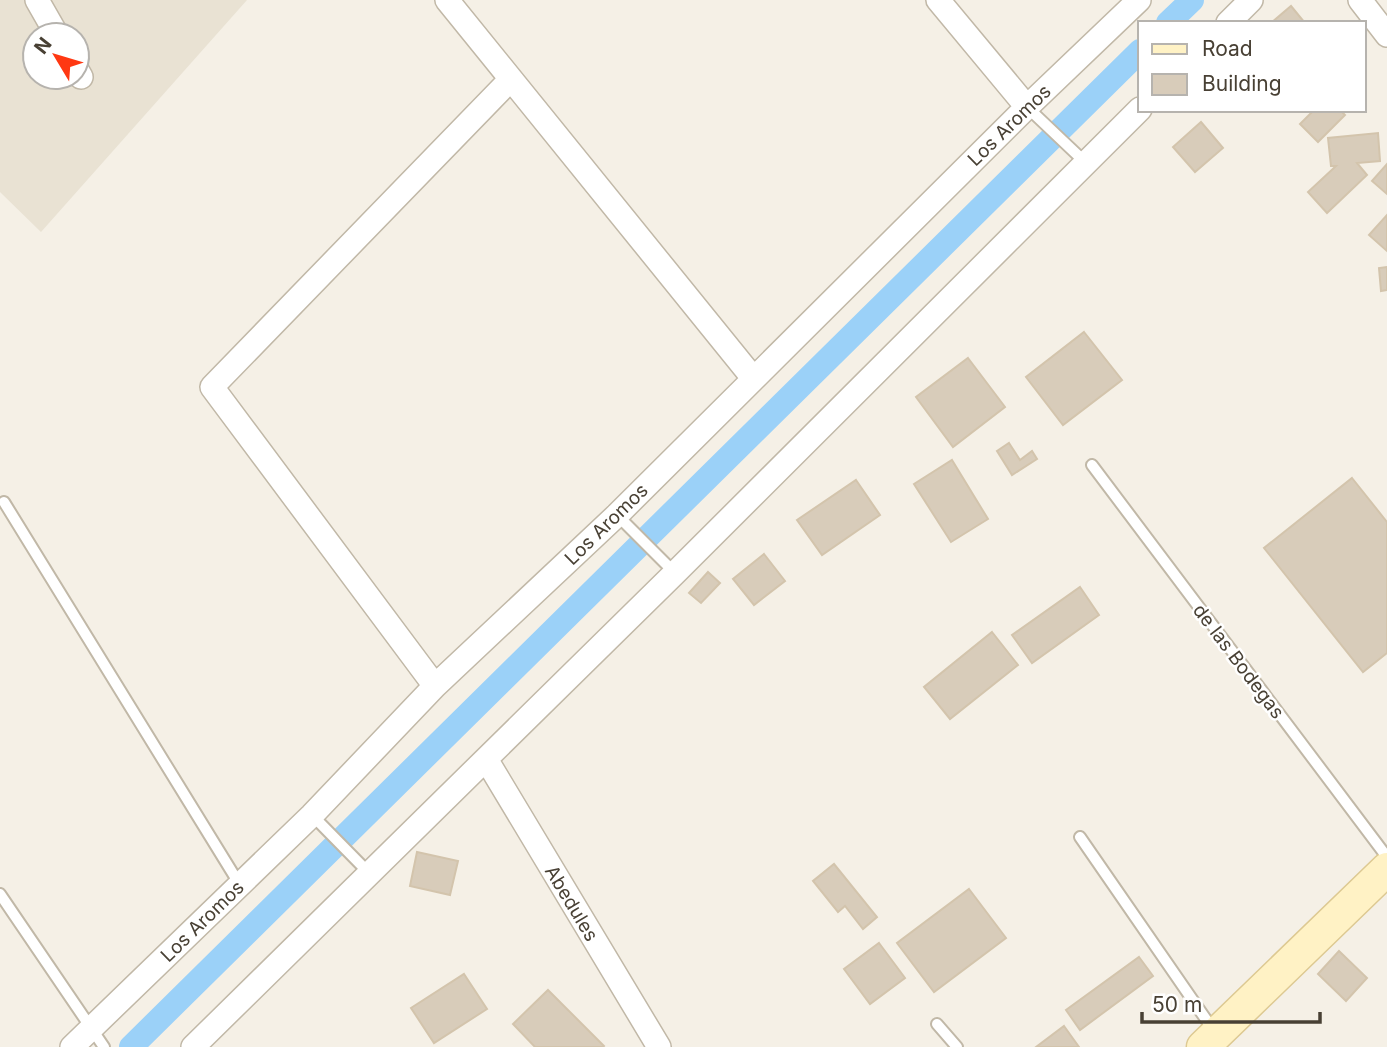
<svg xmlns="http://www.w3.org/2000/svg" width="1387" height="1047" font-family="Inter,sans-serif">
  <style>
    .residential { fill: #e9e2d3; fill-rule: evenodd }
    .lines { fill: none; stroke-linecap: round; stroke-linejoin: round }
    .canal { stroke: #9bd1f8; stroke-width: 24 }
    .building { fill: #d8ccba; stroke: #d3c4ac; stroke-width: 2 }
    .service-casing { stroke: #c1b8a7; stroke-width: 14 }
    .minor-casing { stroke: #c1b8a7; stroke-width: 26 }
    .secondary-casing { stroke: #ddc992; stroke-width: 35 }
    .service { stroke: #fff; stroke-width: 10 }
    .minor { stroke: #fff; stroke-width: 23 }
    .secondary { stroke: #fff2c5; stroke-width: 32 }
    .labels { text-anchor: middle; stroke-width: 5; stroke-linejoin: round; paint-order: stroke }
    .street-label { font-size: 19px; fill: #484034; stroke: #fff }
  </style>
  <rect width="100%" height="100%" fill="#f5f0e6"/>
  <path class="residential" d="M0 0H247L41 232 0 192ZM35 35H77V77H35Z"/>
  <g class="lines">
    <path class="canal" d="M1168 23 1192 0
      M131 1047 1140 51"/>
  </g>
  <path class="building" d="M1291 6 1305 23H1271Z
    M1314 110H1340L1345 115 1318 142 1300 124Z
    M1201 122 1223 148 1195 172 1173 147Z
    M1378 133 1380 161 1357 163 1367 175 1327 213 1308 192 1336 166H1331L1328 138Z
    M1387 164V194L1372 181Z
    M1387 215V251L1369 235Z
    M1387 267V290L1381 291 1379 268Z
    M1084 332 1122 380 1063 425 1026 377Z
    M968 358 1005 407 953 447 916 397Z
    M1009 443 1020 460 1032 451 1037 459 1012 475 997 451Z
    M952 460 988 519 951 542 914 484Z
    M1352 478 1387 522V653L1363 672 1264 548Z
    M856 480 880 515 822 555 797 520Z
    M764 554 785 581 754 605 733 579Z
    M708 572 720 583 701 603 689 593Z
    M1080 587 1099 615 1032 663 1012 635Z
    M992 632 1018 665 950 719 924 687Z
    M417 852 458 861 450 895 410 886Z
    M834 864 877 917 863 929 845 906 838 912 813 881Z
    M969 889 1006 938 934 992 897 943Z
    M879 943 905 978 870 1004 844 969Z
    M1339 951 1367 978 1346 1001 1318 974Z
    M1139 957 1153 976 1080 1030 1066 1010Z
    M464 974 487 1009 434 1043 411 1008Z
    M548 990 604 1046 603 1047H535L513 1024Z
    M1064 1026 1079 1047H1036Z"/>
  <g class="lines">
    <defs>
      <path id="service" d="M1027 107 1086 163
        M1092 465 1387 857
        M4 502 240 885
        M617 515 675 573
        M312 815 369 873
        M1080 837 1214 1031
        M0 894 104 1047
        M937 1024 957 1047"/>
      <path id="minor" d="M37 0 57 35
        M447 0 753 378
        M938 0 1027 107
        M1360 0 1387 35
        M1228 23 1251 0
        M77 70 81 77
        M435 686 212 387 511 79
        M486 759 659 1047
        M72 1047 312 815 435 686 617 515 1027 107 1139 0
        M193 1047 675 573 1140 109"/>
      <path id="secondary" d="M1203 1047 1387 869"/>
    </defs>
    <use href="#service" class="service-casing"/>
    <use href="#minor" class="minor-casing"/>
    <use href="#secondary" class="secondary-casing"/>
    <use href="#service" class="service"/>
    <use href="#minor" class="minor"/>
    <use href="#secondary" class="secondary"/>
  </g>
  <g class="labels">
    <g class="street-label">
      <text transform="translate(1009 125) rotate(-44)" y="7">Los Aromos</text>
      <text transform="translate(606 524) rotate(-44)" y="7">Los Aromos</text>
      <text transform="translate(1239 661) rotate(53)" y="7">de las Bodegas</text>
      <text transform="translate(572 903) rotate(59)" y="7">Abedules</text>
      <text transform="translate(202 921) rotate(-44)" y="7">Los Aromos</text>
    </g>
  </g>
  <rect x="1138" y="21" width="228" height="91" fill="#ffffff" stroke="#b6b3ae" stroke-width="2"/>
  <rect x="1152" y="44" width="35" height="10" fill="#fff2c5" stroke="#b6b3ae" stroke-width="2"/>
  <text x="1202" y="56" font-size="21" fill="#484034">Road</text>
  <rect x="1152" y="74" width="35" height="21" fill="#d8ccba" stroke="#b6b3ae" stroke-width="2"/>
  <text x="1202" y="91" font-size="21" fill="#484034">Building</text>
  <g transform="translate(56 56) rotate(308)"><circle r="33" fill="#ffffff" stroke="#b6b3ae" stroke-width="2"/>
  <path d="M0-5L12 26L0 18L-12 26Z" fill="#ff3812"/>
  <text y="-10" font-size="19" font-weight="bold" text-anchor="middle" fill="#484034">N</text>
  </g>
  <path d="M1142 1012v10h178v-10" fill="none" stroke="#484034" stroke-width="3.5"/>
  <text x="1152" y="1012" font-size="21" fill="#484034" stroke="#ffffff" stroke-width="5" paint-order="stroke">50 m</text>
</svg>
